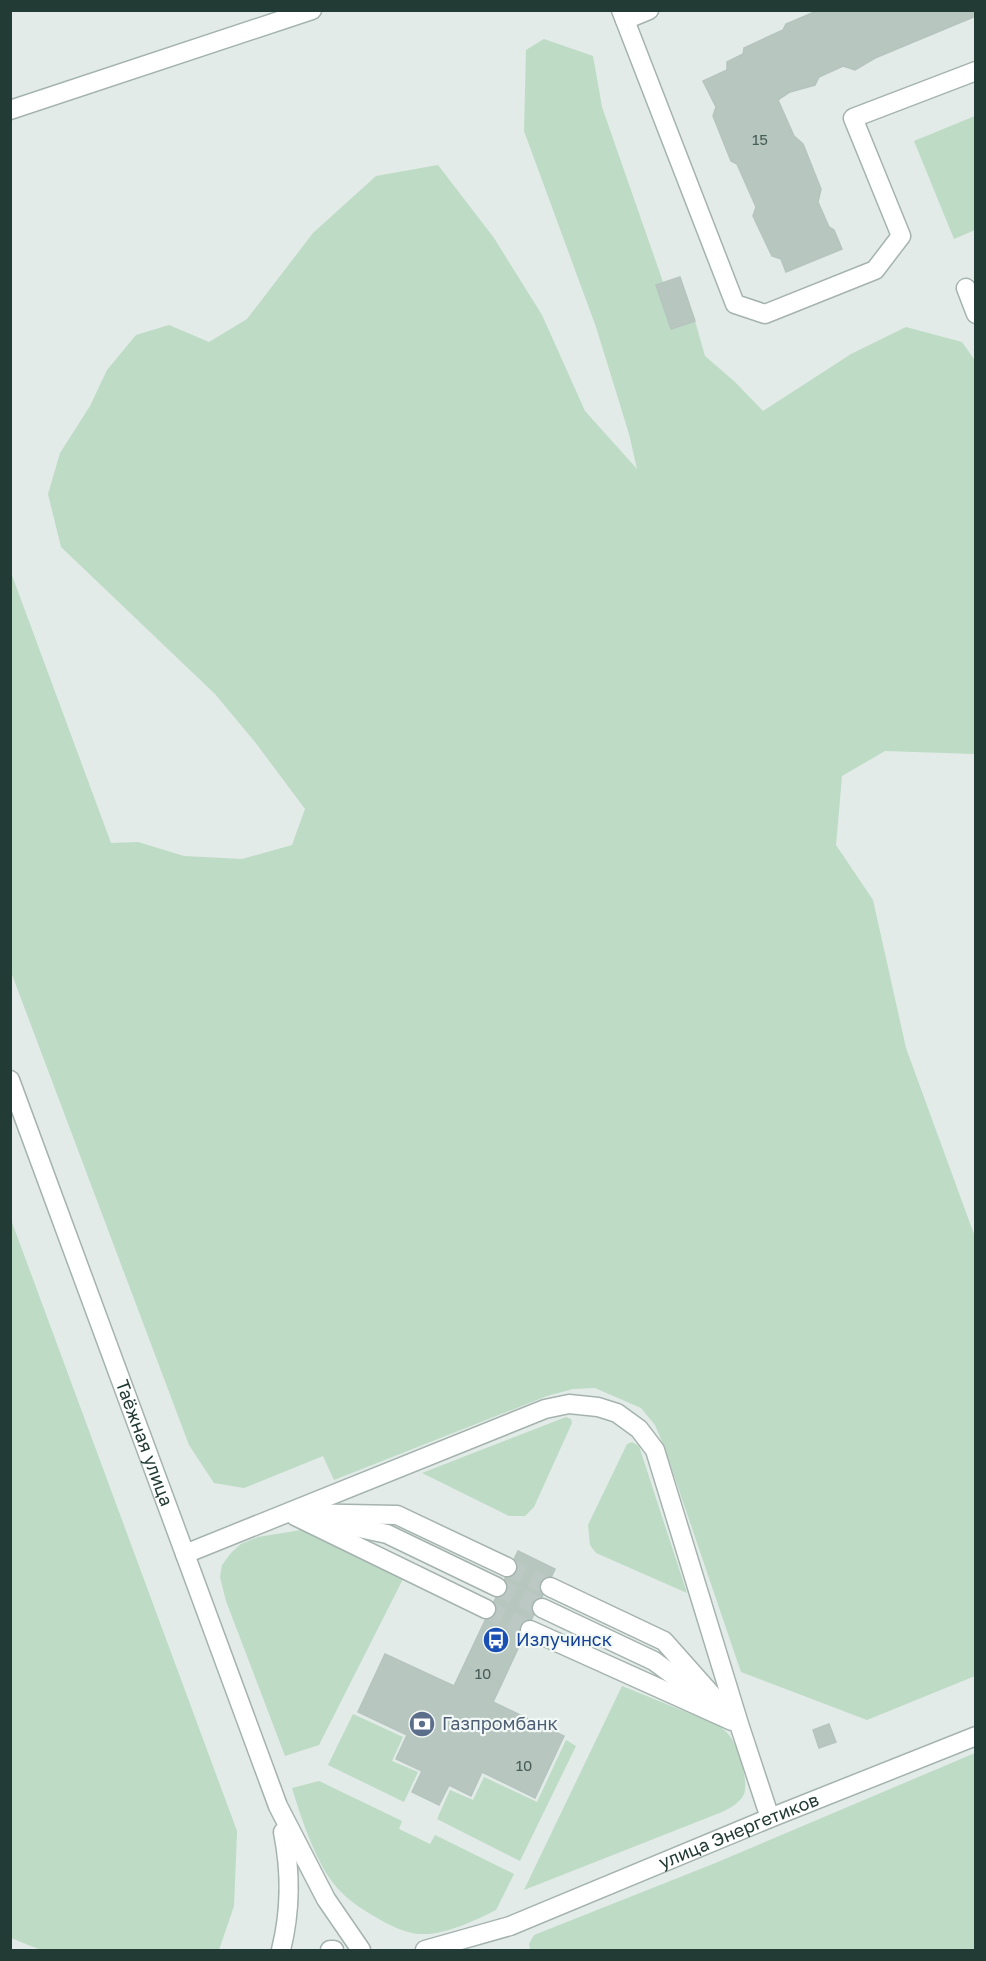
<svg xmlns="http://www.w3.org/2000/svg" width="986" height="1961" font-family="'Golos Text',sans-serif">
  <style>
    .green { fill: #bddbc5 }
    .building { fill: #b8c6c0; stroke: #b5c4be; stroke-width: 1.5 }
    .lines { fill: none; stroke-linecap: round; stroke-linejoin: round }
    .minor-tunnel { stroke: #bcc8c3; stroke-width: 18; stroke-dasharray: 18 9; stroke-linecap: butt }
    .minor-casing { stroke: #a5b3ae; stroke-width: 21 }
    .minor { stroke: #fff; stroke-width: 18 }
    .labels { text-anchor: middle; stroke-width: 4.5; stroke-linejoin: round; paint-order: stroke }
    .number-label { font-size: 15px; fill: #485e58 }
    .street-label { font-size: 18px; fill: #233b35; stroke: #f2f8f5 }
    .transit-label { font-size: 18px; fill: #164399; stroke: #f2f8f5; text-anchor: start }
    .service-label { font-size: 18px; fill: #4e5e75; stroke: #f2f8f5; text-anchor: start }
  </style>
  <rect width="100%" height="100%" fill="#e2ebe7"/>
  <path class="green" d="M544 39 593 56 602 107 663 282 656 285 671 329 695 321 705 356 735 382 763 411 851 354 906 327 962 342 976 362 975 754 885 751 842 776 836 845 873 900 906 1048 975 1237V1676L867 1720 741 1672 665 1449 655 1425 641 1408 595 1388 573 1389 547 1396 334 1480 323 1456 244 1488 214 1483 189 1445 11 972 10 570 111 843 138 842 184 856 242 859 292 845 305 809 255 742 215 694 61 547 48 494 60 453 90 406 107 370 136 335 169 325 209 342 247 319 313 233 376 176 438 165 494 238 542 315 585 411 637 469 629 434 596 327 524 131 526 50Z
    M975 116V230L954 239 914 141Z
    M10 1217 237 1831 234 1906 219 1950H41L11 1938Z
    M566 1417 571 1419 572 1423 534 1507 525 1516H509L422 1473Z
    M632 1442 639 1446 687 1593 596 1553 590 1545 588 1525 627 1444Z
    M301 1530 313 1534 404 1577 319 1745 285 1756 226 1601 220 1577 222 1565 231 1553 241 1544 258 1537Z
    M622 1686 718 1725C722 1728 726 1731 729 1735 738 1746 749 1781 744 1794 740 1803 730 1808 722 1812L524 1890Z
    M353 1714 403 1737 392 1761 418 1772 404 1802 328 1765Z
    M566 1740 576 1746 520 1861 437 1819 450 1790 473 1800 484 1777 537 1802Z
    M975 1753V1950H530L529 1944 534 1935 713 1864Z
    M319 1781 402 1821 399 1829 430 1844 435 1835 514 1874 496 1910C477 1920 444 1935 422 1934 407 1934 391 1926 379 1919 365 1911 352 1903 341 1892 317 1868 302 1820 292 1788Z"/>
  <path class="building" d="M819 10H976V16L875 58 855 70 843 66 819 77 815 85 790 92 778 100 794 136 803 144 821 189 818 202 829 227 834 230 842 249 786 272 781 259 772 256 753 216 756 207 737 164 731 161 713 116 716 107 703 81 727 70V62L743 54 744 48 783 30 786 24Z
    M680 277 695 321 671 329 656 285Z
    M518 1551 555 1569 502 1683 464 1665Z
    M385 1654 454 1686 464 1665 502 1683 493 1702 564 1736 535 1798 482 1772 471 1796 449 1785 439 1805 412 1792 422 1771 396 1759 407 1735 358 1712Z
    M829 1724 836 1742 819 1748 813 1730Z"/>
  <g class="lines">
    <path class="minor-tunnel" d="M507 1567 550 1587
      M497 1587 542 1608
      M486 1609 530 1630"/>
    <defs>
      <g id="minor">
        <path d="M621 10 735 304 765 314 875 270 901 236 853 118 976 71"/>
        <path d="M625 20 649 10"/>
        <path d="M10 110 312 10"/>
        <path d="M966 288 976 314"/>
        <path id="s1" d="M10 1080 278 1806 326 1899 361 1950"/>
        <path d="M296 1513 397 1515 507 1567"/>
        <path d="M295 1516 486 1609"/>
        <path d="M332 1522 387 1534 497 1587"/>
        <path d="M185 1554 545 1409 569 1404 598 1407 617 1413 639 1429 655 1450 739 1724 770 1818"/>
        <path d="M550 1587 664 1641 735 1721"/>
        <path d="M542 1608 654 1661 704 1698"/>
        <path d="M530 1630 732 1721"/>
        <path d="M281 1950C291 1910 291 1872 283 1832"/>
        <path d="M330 1950H334"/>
        <path id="s2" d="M425 1950 510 1926 770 1818 976 1736"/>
      </g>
    </defs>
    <use href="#minor" class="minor-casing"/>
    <use href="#minor" class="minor"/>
  </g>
  <defs>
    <symbol id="bus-disc" viewBox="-11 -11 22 22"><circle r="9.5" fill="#1a4fb4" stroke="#f2f8f5"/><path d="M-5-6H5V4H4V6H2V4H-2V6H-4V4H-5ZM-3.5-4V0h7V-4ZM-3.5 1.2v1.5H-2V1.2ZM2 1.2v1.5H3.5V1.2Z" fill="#fff"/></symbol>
    <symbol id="bank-disc" viewBox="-11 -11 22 22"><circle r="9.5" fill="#5c6f8a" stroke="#f2f8f5"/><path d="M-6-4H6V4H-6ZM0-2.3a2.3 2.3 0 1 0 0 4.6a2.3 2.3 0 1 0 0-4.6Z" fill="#fff"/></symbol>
  </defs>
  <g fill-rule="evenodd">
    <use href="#bus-disc" x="481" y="1625" width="30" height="30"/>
    <use href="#bank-disc" x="407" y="1709" width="30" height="30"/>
  </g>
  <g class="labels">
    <g class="number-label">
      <text x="760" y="145">15</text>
      <text x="483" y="1679">10</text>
      <text x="524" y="1771">10</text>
    </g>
    <g class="street-label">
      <text dy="6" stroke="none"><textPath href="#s1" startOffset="387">Таёжная улица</textPath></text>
      <text dy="6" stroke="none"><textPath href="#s2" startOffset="336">улица Энергетиков</textPath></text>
    </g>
    <g class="transit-label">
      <text x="516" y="1646">Излучинск</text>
    </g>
    <g class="service-label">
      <text x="442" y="1730">Газпромбанк</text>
    </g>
  </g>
  <rect width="986" height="1961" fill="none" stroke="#233b35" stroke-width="24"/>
</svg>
